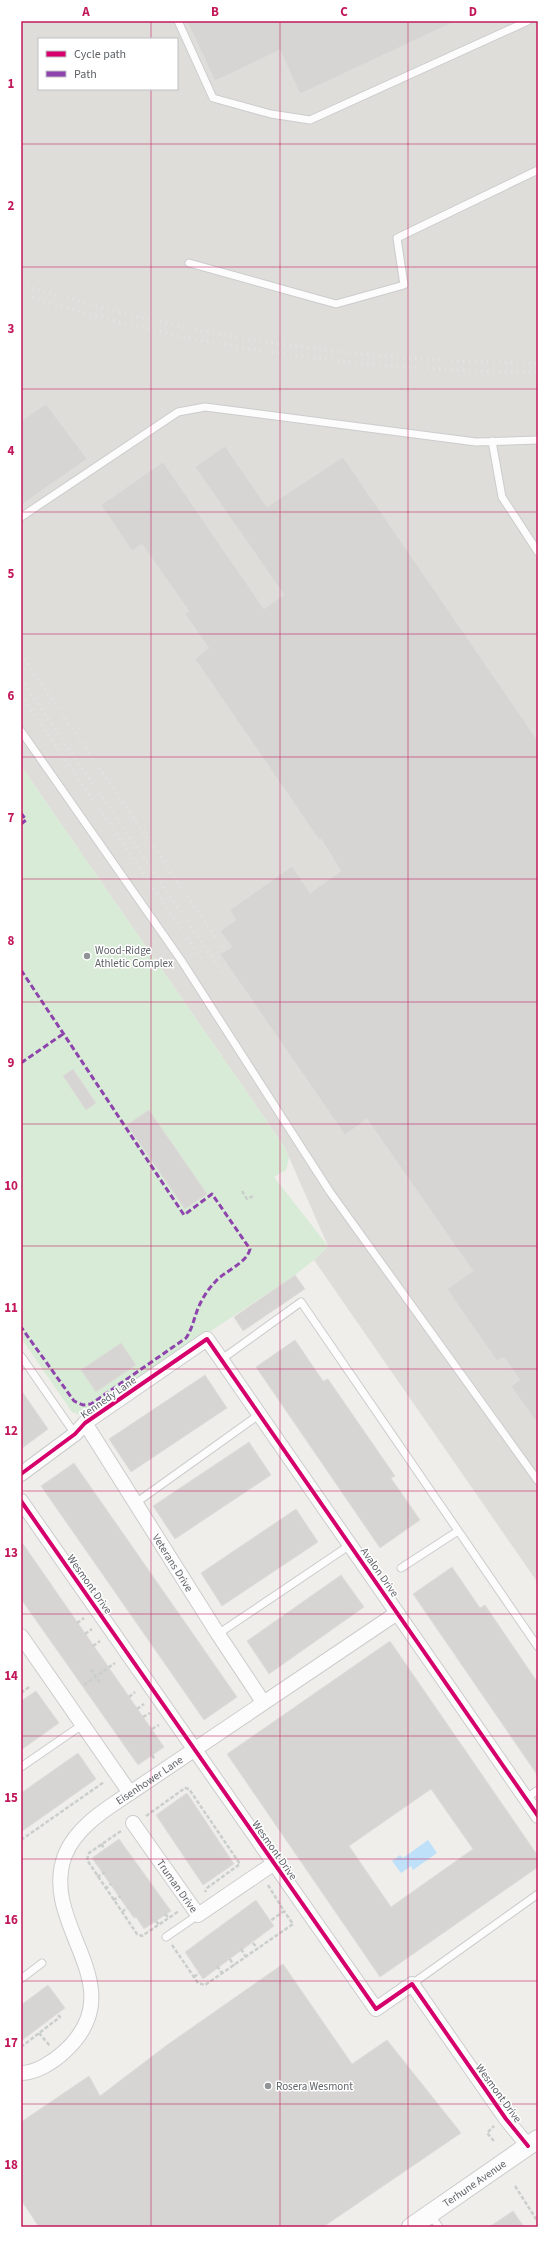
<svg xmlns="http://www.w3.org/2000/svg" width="559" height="2248" font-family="'Source Sans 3',sans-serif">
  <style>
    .industrial { fill: #dfddda; fill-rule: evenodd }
    .green { fill: #d8ebd6 }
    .water { fill: #bfe0f9 }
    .building { fill: #d6d5d3; stroke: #deddd9; fill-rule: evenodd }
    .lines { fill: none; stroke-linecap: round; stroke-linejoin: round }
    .service-casing { stroke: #cbcccc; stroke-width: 9 }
    .minor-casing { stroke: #cbcccc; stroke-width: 16 }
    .tertiary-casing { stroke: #cbcccc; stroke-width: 20 }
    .path { stroke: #cacfcc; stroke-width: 2.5; stroke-dasharray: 4 2; stroke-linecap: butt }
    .service { stroke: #fdfcfc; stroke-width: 7 }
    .minor { stroke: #fdfcfc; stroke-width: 14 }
    .tertiary { stroke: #fdfcfc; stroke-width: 18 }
    .rail { stroke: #e4e4e4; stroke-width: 3; stroke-dasharray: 1 5; stroke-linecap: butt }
    .quiet { stroke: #8e44ad; stroke-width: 3; stroke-dasharray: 6 3; stroke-linecap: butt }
    .cycleway-casing { stroke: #fff; stroke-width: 6 }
    .cycleway { stroke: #d6006c; stroke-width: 4 }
    .grid { fill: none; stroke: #c2185b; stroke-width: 1; stroke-opacity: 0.55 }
    .poi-dot { fill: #919496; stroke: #fff; stroke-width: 1.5 }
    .labels { text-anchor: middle; stroke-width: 3; stroke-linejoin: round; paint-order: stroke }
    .poi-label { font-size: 11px; fill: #5f6368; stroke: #fff; text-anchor: start }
    .street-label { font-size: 11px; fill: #5f6368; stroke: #fff }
    .neatline { fill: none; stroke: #c2185b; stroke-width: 1.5 }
    .grid-label { font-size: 13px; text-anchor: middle; font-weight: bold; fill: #c2185b }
  </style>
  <rect width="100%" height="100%" fill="#efeeea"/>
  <path class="industrial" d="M21 21H538V1583L314 1260 328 1246 284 1146 21 766ZM39 39H177V89H39Z"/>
  <path class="green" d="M21 766 284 1146 289 1158 286 1170 274 1177 328 1246 314 1260 295 1275 83 1416 72 1412 21 1338Z"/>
  <path class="water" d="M428 1840 437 1853 413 1870 411 1866 401 1873 392 1861 400 1855 403 1858Z"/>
  <path class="building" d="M187 21H456L300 94 280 50 215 81Z
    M46 404 87 459 21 505V421Z
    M225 446 267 507 343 457 538 741V1424L511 1386 520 1380 504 1357 497 1361 447 1289 473 1271 367 1119 345 1135 220 954 232 947 220 931 236 920 230 910 292 866 310 893 341 871 321 839 319 840 296 806 195 659 209 648 185 614 189 611 142 544 132 551 101 505 163 462 264 609 284 595 195 467Z
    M73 1069 96 1103 86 1110 63 1076Z
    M149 1110 207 1194 185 1209 127 1125Z
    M295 1275 305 1289 243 1331 234 1317Z
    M295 1340 323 1381 328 1379 395 1476 391 1478 420 1520 380 1548 256 1367Z
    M121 1343 136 1365 96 1392 81 1370Z
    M205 1375 227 1408 131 1472 109 1439Z
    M21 1390 48 1429 21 1449Z
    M249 1442 271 1475 175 1539 153 1506Z
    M74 1463 237 1697 204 1720 41 1486Z
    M296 1509 318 1542 222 1606 201 1573Z
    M21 1541 164 1747 138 1765 21 1599Z
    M452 1567 480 1608 485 1605 538 1683V1776L413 1594Z
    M341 1575 364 1607 269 1674 247 1641Z
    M390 1641 538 1856V1867L380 1977 227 1754ZM431 1789 473 1849 391 1907 349 1846Z
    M36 1691 59 1723 21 1750V1701Z
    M78 1753 96 1779 21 1832V1793Z
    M187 1793 234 1864 203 1885 156 1815Z
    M119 1839 171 1911 144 1929 136 1917 134 1918 92 1858Z
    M256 1900 274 1926 203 1979 185 1952Z
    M283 1964 352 2064 387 2040 461 2133 323 2227H39L21 2200V2122L89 2076 100 2096 167 2045Z
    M48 1985 65 2008 21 2041V2005Z
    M513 2211 524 2227H489Z"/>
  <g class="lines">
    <defs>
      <path id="service" d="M178 21 213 98 271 114 310 120 528 21
        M189 263 336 304 404 285 397 238 538 170
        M492 441 502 497 538 552
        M21 517 178 412 205 407 476 442 538 440
        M21 731 181 960 330 1192 538 1481
        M21 1356 75 1434
        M222 1359 301 1302 538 1647
        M137 1502 260 1414
        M401 1568 458 1531
        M218 1634 350 1545
        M21 1767 82 1725
        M526 1798 538 1790
        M166 1937 198 1915
        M21 1979 42 1963
        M412 1984 538 1894
        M430 2214 439 2227"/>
      <g id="minor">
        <path id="s1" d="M85 1423 218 1634 263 1702"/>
        <path d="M21 1474 75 1434 85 1423 207 1339 538 1816"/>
        <path d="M21 1501 376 2009 412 1984 506 2119 528 2146"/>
        <path d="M21 1636 130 1793"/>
        <path id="s2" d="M133 1823 198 1915 273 1864"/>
        <path id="s3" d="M21 2073C36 2073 53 2062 64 2052 137 1986 38 1926 65 1855 76 1827 106 1809 130 1793L397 1613"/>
      </g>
      <g id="tertiary">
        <path id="s4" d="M411 2227 538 2139"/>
      </g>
    </defs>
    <use href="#service" class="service-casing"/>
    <use href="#minor" class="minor-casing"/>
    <use href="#tertiary" class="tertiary-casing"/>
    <path class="path" d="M242 1191 247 1199 253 1196
      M77 1623 84 1618
      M85 1634 92 1629
      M93 1646 100 1641
      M91 1669 100 1683
      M84 1685 115 1663
      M21 1693 29 1687
      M129 1697 135 1692
      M137 1709 144 1704
      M143 1717 150 1713
      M152 1729 159 1725
      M152 1755 155 1760
      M146 1816 185 1788 189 1789 240 1864 207 1888 205 1892
      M121 1831 89 1853 87 1860 137 1934 142 1936 179 1911
      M21 1840 104 1782
      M101 1844 105 1849
      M97 1877 105 1872
      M268 1885 284 1911 270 1921
      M105 1889 111 1884
      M113 1900 121 1896
      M122 1912 127 1908
      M165 1914 169 1918
      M156 1921 159 1925
      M253 1943 258 1949
      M172 1945 198 1983 205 1985 293 1924 284 1911
      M241 1949 246 1957
      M230 1959 234 1966
      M217 1966 223 1974
      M194 1977 199 1973
      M39 2033 50 2046
      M21 2047 60 2017 57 2014
      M494 2141 487 2133 494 2126
      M515 2186 538 2222"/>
    <use href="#service" class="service"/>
    <use href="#minor" class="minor"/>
    <use href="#tertiary" class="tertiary"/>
    <path class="rail" d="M21 284C187 338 363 362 538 363
      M21 294C188 348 363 371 538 372
      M21 654 225 951
      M21 679 225 976
      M21 695 202 959"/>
    <path class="quiet" d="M21 813 26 820 21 824
      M21 970 184 1215 212 1194 250 1249C247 1263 225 1271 216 1281 209 1288 203 1297 199 1306 194 1317 193 1328 186 1338L91 1404 83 1405 74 1401 21 1327
      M21 1063 63 1034"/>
    <defs>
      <path id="cycleway" d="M21 1474 75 1434 85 1423 207 1339 538 1816
        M21 1501 376 2009 412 1984 506 2119 528 2146"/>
    </defs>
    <use href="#cycleway" class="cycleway-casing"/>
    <use href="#cycleway" class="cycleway"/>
  </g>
  <path class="grid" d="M151 21V39M280 21V2227M408 21V2227M151 89V2227M21 144H538M21 267H538M21 389H538M21 512H538M21 634H538M21 757H538M21 879H538M21 1002H538M21 1124H538M21 1246H538M21 1369H538M21 1491H538M21 1614H538M21 1736H538M21 1859H538M21 1981H538M21 2104H538"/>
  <g class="poi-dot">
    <circle cx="87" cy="956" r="4"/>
    <circle cx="268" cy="2086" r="4"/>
  </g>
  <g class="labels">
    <g class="poi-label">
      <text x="95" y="954">Wood-Ridge<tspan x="95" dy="13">Athletic Complex</tspan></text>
      <text x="276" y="2090">Rosera Wesmont</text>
    </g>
    <g class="street-label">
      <text transform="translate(108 1397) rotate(-35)" y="4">Kennedy Lane</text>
      <text dy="4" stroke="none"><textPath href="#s1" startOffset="165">Veterans Drive</textPath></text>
      <text transform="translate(380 1572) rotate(55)" y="4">Avalon Drive</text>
      <text transform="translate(90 1584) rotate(55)" y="4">Wesmont Drive</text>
      <text dy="4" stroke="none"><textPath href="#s3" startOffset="374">Eisenhower Lane</textPath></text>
      <text transform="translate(275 1850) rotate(55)" y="4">Wesmont Drive</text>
      <text dy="4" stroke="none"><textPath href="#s2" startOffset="77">Truman Drive</textPath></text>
      <text transform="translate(499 2093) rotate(54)" y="4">Wesmont Drive</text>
      <text dy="4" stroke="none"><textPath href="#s4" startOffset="77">Terhune Avenue</textPath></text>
    </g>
  </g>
  <rect width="559" height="2248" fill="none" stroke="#ffffff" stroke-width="44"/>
  <rect x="38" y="38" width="140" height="52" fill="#ffffff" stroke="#bfc1c3"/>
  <rect x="46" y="51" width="20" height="6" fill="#d6006c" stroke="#bfc1c3"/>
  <text x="74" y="58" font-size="12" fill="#5f6368">Cycle path</text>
  <rect x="46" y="71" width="20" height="6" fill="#8e44ad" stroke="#bfc1c3"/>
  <text x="74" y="78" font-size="12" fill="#5f6368">Path</text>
  <rect x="22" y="22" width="515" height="2204" class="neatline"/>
  <g class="grid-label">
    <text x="86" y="16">A</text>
    <text x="215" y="16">B</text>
    <text x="344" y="16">C</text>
    <text x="473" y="16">D</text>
    <text x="11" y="88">1</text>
    <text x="11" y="210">2</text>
    <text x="11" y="333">3</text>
    <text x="11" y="455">4</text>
    <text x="11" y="578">5</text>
    <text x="11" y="700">6</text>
    <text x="11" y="822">7</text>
    <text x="11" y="945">8</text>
    <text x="11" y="1067">9</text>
    <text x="11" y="1190">10</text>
    <text x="11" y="1312">11</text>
    <text x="11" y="1435">12</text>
    <text x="11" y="1557">13</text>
    <text x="11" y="1680">14</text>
    <text x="11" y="1802">15</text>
    <text x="11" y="1924">16</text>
    <text x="11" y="2047">17</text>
    <text x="11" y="2169">18</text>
  </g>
</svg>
